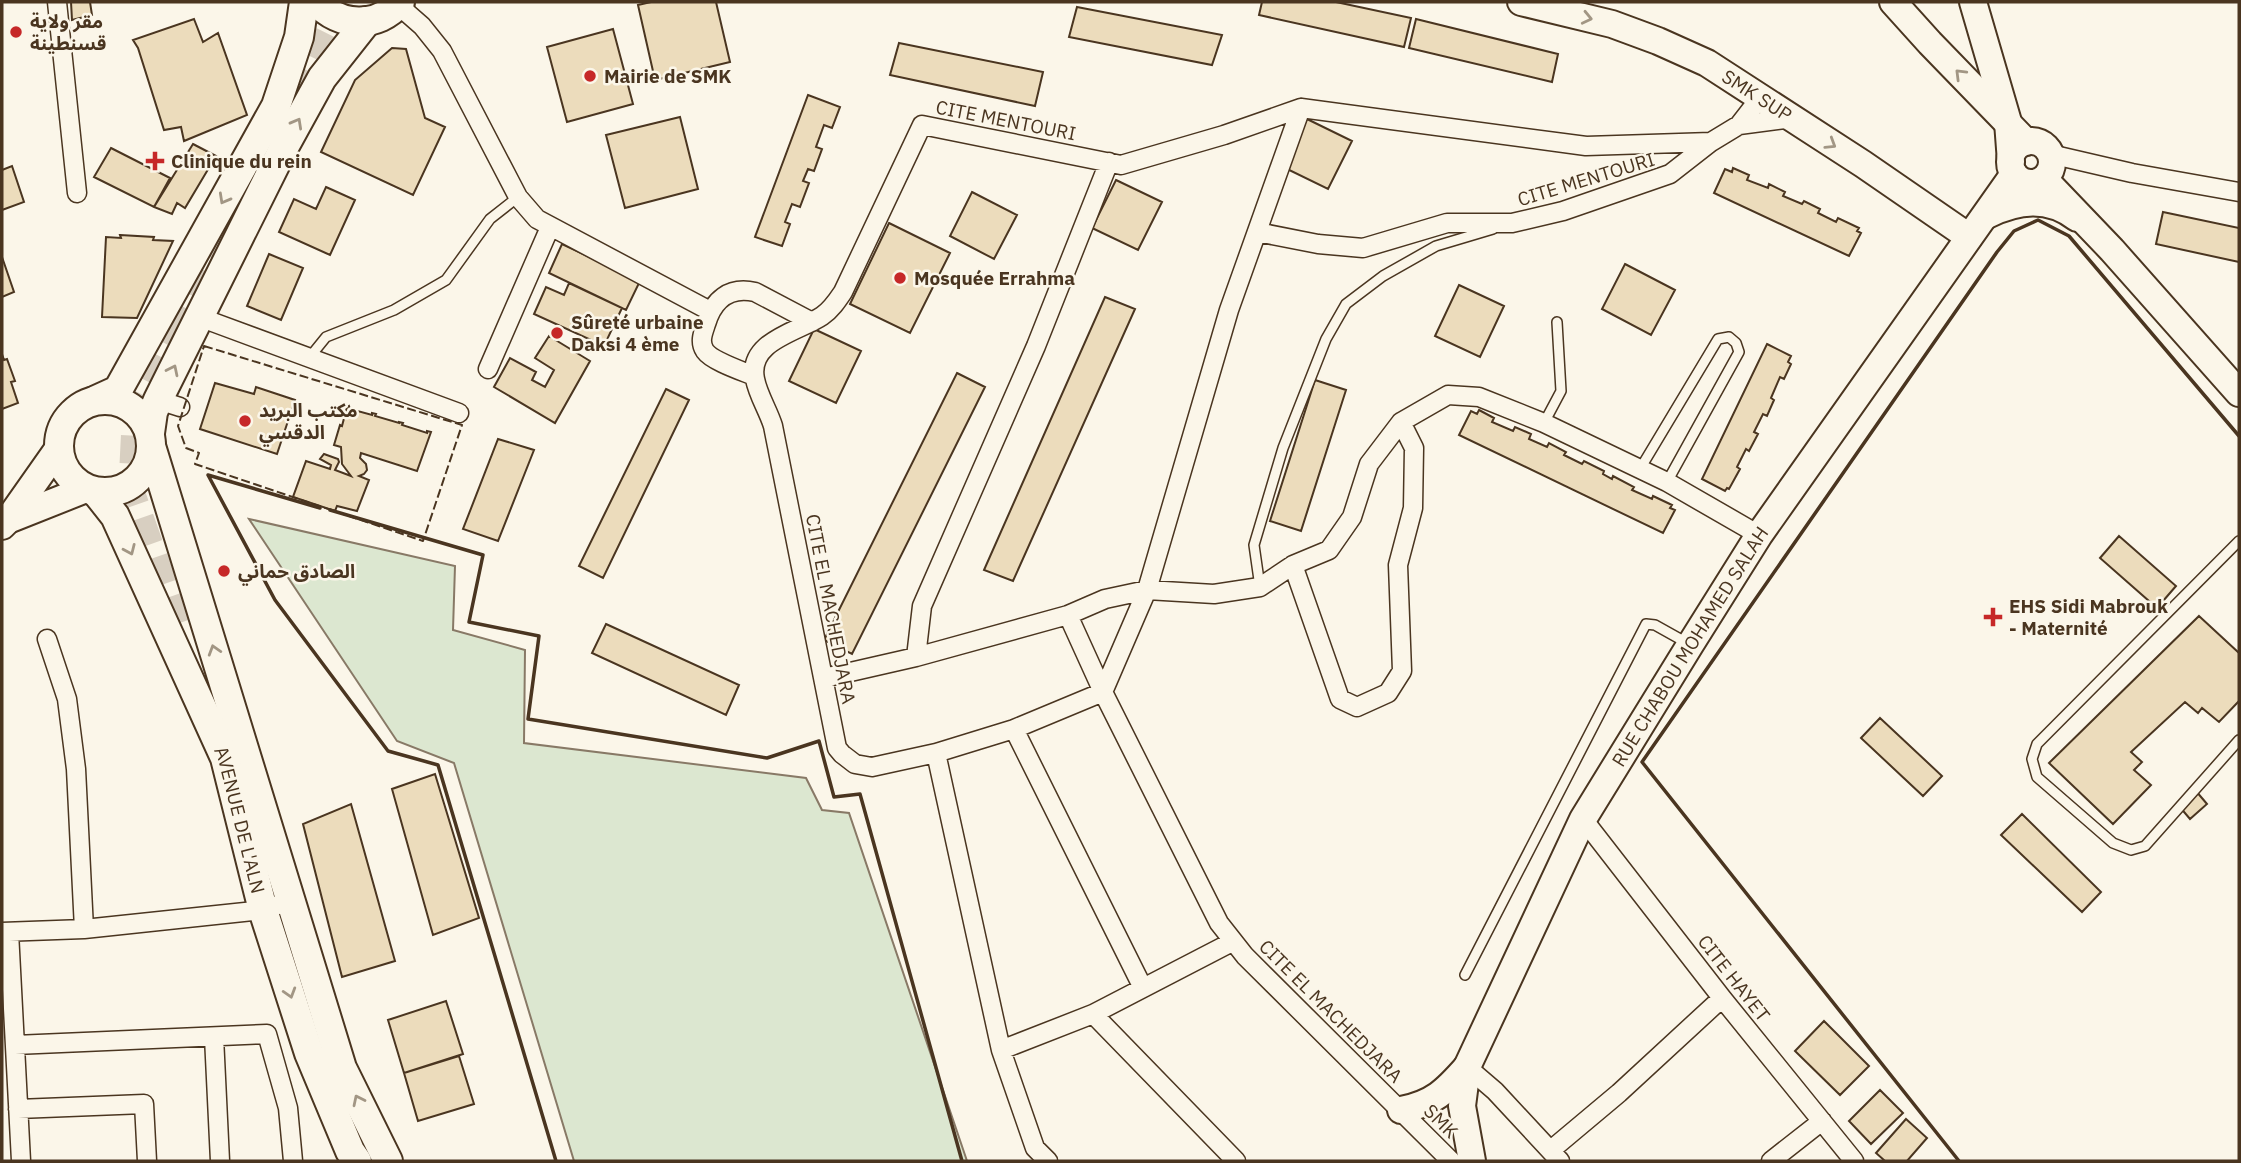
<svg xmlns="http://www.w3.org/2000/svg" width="2241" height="1163" font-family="'IBM Plex Sans','Noto Sans Arabic',sans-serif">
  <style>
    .green { fill: #dce7d0; stroke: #887966; stroke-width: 2 }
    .building { fill: #ecdcbc; stroke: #4a3520; stroke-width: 2 }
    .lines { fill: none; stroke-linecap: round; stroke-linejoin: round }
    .primary-tunnel { stroke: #d8cfc1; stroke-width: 28; stroke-dasharray: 28 14; stroke-linecap: butt }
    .service-casing { stroke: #4a3520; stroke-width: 12 }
    .minor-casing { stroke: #4a3520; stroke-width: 21 }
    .secondary-casing { stroke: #4a3520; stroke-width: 30 }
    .primary-casing { stroke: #4a3520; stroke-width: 32 }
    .service { stroke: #fbf6e9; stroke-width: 9 }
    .minor { stroke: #fbf6e9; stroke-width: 18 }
    .secondary { stroke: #fbf6e9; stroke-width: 26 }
    .primary { stroke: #fbf6e9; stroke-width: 28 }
    .fence { stroke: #4a3520; stroke-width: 2; stroke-dasharray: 9 3.5; stroke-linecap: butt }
    .wall { stroke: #4a3520; stroke-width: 3.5 }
    .oneway { stroke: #a29684 }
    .poi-dot { fill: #c62828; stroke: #fbf6e9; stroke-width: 2.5 }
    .labels { text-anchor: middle; stroke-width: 5; stroke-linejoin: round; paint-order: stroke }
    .poi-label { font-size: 19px; font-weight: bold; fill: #4a3520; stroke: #fbf6e9; text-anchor: start }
    .street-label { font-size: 19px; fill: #4a3520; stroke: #fbf6e9 }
  </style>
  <rect width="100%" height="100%" fill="#fbf6e9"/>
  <path class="green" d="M249 519 455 566 453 630 525 650 524 743 806 778 822 810 849 813 967 1161H574L454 763 397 741Z"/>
  <path class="building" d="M71 2H90L92 15 72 20Z
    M651 2H716L730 62 655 80 638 5Z
    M1262 2H1336L1411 18 1404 47 1259 15Z
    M1077 7 1222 35 1212 65 1069 37Z
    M194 19 203 42 218 33 247 115 184 141 181 127 164 130 138 48 133 40Z
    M1416 19 1558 54 1552 82 1409 48Z
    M613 29 633 104 567 122 547 47Z
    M899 43 1043 72 1035 106 890 75Z
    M392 48 406 49 425 118 445 127 413 195 321 152 355 80Z
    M808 95 840 107 832 128 824 125 816 147 822 149 814 171 808 169 803 181 809 183 800 207 792 204 785 222 790 224 782 246 755 237Z
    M680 117 698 189 625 208 606 135Z
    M1307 119 1352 141 1328 189 1283 167Z
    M193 144 216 156 185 208 177 203 172 214 154 207Z
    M111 148 170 178 154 207 94 177Z
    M12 166 24 202 2 210V213V170Z
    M1733 168 1749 175 1747 180 1768 188 1769 184 1785 192 1783 196 1802 204 1804 201 1820 209 1818 213 1836 222 1838 218 1859 228 1857 231 1861 233 1849 256 1714 193 1725 169 1732 172Z
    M1116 180 1162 202 1138 250 1092 228Z
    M326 187 355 200 330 255 279 232 294 199 316 209Z
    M972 192 1017 215 994 259 950 236Z
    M2163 212 2239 228V262L2156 244Z
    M889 223 950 253 910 333 850 304Z
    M120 235 154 237 153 240 173 241 137 318 102 317 106 237 121 238Z
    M562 244 640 281 626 310 549 273Z
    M269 254 303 268 281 320 247 306Z
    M2 257 14 292 2 297Z
    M1625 264 1675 290 1651 335 1602 309Z
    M569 283 622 308 604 346 534 314 546 287 564 295Z
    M1459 285 1504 306 1480 357 1435 336Z
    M1105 297 1135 309 1013 581 984 570Z
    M814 329 861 351 836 403 789 381Z
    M549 336 590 361 555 423 494 387 510 358 536 372 532 380 545 387 554 370 535 358Z
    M1767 344 1791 356 1788 362 1791 364 1784 379 1780 377 1771 398 1774 400 1767 416 1763 414 1754 432 1758 434 1749 451 1746 449 1737 467 1740 469 1729 489 1727 488 1725 491 1702 479Z
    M2 354 4 360 7 359 15 381 11 382 18 403 2 409Z
    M957 373 985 387 852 654 824 640Z
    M1315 380 1346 390 1301 531 1270 521Z
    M215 383 254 394 256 387 295 400 277 454 200 429Z
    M666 389 689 400 603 578 579 566Z
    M349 406 350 409 372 415V413L376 414 375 416 399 423V422L403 423 402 425 427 433V431L431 432 417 471 361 453 360 458 366 464 367 470 364 474 359 476 369 480 357 511 337 506 335 511 293 497 306 461 330 469 331 465 320 459 324 454 338 459 339 462 335 470 351 476 342 464 341 447 334 445 340 425 342 426 347 407Z
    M1479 410 1494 418 1492 422 1513 431 1515 427 1531 434 1529 439 1547 447 1549 443 1566 452 1564 455 1582 464 1584 461 1604 471 1603 474 1612 479 1613 476 1634 487 1632 490 1652 499 1653 496 1672 505 1670 508 1675 510 1663 533 1459 435 1471 411 1477 414Z
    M498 439 534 450 498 541 463 529Z
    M2119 536 2176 586 2157 608 2100 558Z
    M2199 616 2239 653V701L2219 722 2202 708 2198 713 2185 702 2131 752 2142 762 2134 770 2151 785 2113 824 2049 763Z
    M606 624 739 685 726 715 592 653Z
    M1880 718 1942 776 1923 796 1861 738Z
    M435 774 479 918 433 935 392 789Z
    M2196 791 2207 804 2190 819 2179 806Z
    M351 804 395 961 342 977 303 824Z
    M2022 814 2101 892 2082 912 2001 835Z
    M446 1001 463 1054 404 1073 388 1020Z
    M1824 1021 1869 1066 1840 1095 1795 1051Z
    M459 1056 474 1104 418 1121 404 1073Z
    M1880 1090 1903 1113 1871 1144 1849 1121Z
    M1906 1119 1927 1138 1907 1161H1885L1876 1153Z"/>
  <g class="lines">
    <path class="primary-tunnel" d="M298 97 331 31 342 2
      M173 333 257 166
      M177 624 132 496 136 414 141 400 183 320"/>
    <defs>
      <path id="service" d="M309 358 326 337 394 310 446 280 490 219 518 197
        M1544 423 1561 391 1557 322
        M1640 469 1718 339 1729 337 1736 343 1739 352 1667 482
        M2239 541 2037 744 2032 759 2037 777 2113 843 2131 850 2145 846 2239 740
        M1260 587 1254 545 1283 448 1326 339 1346 304 1383 276 1436 246 1493 229
        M1465 975 1646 624 1655 625 1689 644"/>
      <path id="minor" d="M57 2 77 193
        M398 5 422 26 442 51 518 197 537 219 710 311
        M1301 108 1229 310 1147 590 1103 692 1014 729 936 753 872 767 855 764 842 754 837 748 773 426C768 410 758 395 755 379 747 341 798 332 822 316 831 310 837 301 843 292L922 125 1121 165 1224 135 1301 108 1586 146 1711 142 1739 125 1760 98
        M1739 125 1793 118
        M2050 154 2132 173 2239 192
        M1257 232 1318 244 1363 248 1447 223H1512L1563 211 1670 174 1711 142
        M199 317 459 413
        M488 369 550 227
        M754 376C742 371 712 361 705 351 699 342 703 333 706 324 713 300 729 286 755 292L812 322
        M158 400 180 407
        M1293 565 1340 699 1357 707 1388 693 1402 671 1398 565 1413 508 1414 448 1401 422
        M1068 615 1103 692 1219 923 1245 956 1451 1161
        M47 639 67 699 76 769 84 929
        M916 657 922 606 1036 346 1109 162
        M824 678 916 657 1068 615 1105 599 1147 590 1214 594 1260 587 1293 565 1329 550 1352 517 1369 464 1401 422 1448 395 1479 397 1544 423 1667 482 1759 535
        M1014 729 1143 988
        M936 753 1001 1050 1035 1148 1048 1161
        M1583 819 1722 998 1854 1161
        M2 932 84 929 263 910 281 904
        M9 932 21 1161
        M1093 1014 1236 1161
        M214 1037 220 1161
        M15 1045 267 1034 288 1108 293 1161
        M1001 1050 1093 1014 1232 942
        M1467 1067 1495 1091 1560 1161
        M18 1109 144 1104 147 1161
        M1551 1150 1619 1093 1722 998
        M1771 1161 1822 1121"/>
      <g id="secondary">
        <path id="s1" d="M1521 2 1612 24 1658 41 1707 63 1863 164 1969 237"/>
        <path d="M1893 2 1930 43 2026 142"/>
        <path d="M1973 2 2008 122 2011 162"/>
        <circle cx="2031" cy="162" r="21"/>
        <path d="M2044 179 2112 250 2239 393"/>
        <path d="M1987 215C2018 200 2048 196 2077 218"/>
        <path d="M8 520 58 449"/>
        <path d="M2 526 8 520 86 489"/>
        <path d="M1401 1110C1433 1104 1446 1091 1467 1067"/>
        <path id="s2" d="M1472 1161 1462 1106 1467 1067 1583 819 1690 645 1759 535 2014 174"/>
      </g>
      <g id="primary">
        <path d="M317 2C339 27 378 29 400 2"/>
        <circle cx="105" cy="446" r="46"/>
        <path d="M96 400 118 390 276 106 299 37 304 2"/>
        <path d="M150 433 153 412 158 400 283 149 322 78 367 21"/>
        <path d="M151 446 342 1068 388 1161"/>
        <path id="s3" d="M96 492 115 516 225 758 263 910 309 1053 350 1151 357 1161"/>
      </g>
    </defs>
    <use href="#service" class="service-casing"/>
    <use href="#minor" class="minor-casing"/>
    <use href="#secondary" class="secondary-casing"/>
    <use href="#primary" class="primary-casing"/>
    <use href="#service" class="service"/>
    <use href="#minor" class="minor"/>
    <use href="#secondary" class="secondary"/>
    <use href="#primary" class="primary"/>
    <path class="fence" d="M204 346 462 425 423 541 195 464 199 453 186 448 178 426Z"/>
    <path class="wall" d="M320 508 208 475 275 600 388 751 438 765 556 1161
      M330 510 483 555 469 622 539 636 528 719 767 758 819 741 834 797 860 794 962 1161
      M1959 1161 1642 762 1997 252 2014 231 2038 220 2069 236 2239 436"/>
  </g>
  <defs><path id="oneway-chevron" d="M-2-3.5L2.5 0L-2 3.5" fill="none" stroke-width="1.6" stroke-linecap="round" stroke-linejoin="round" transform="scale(1.75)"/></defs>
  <g class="oneway">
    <use href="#oneway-chevron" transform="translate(1587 18) rotate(13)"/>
    <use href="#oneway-chevron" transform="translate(1960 74) rotate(-135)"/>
    <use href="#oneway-chevron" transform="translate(297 123) rotate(-61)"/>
    <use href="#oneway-chevron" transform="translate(1831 144) rotate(32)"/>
    <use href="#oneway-chevron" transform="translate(224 199) rotate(119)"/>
    <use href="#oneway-chevron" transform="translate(173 370) rotate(-64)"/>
    <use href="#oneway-chevron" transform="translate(130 550) rotate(66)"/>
    <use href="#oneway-chevron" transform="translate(214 650) rotate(-107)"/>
    <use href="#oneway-chevron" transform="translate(290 993) rotate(73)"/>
    <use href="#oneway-chevron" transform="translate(358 1100) rotate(-116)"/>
  </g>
  <g class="poi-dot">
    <circle cx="16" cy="32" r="7"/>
    <circle cx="590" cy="76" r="7"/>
    <path d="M151.5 150.5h7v7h7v7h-7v7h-7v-7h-7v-7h7z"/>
    <circle cx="900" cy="278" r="7"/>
    <circle cx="557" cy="333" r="7"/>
    <circle cx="245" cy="421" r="7"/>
    <circle cx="224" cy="571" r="7"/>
    <path d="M1989.5 606.5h7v7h7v7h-7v7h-7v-7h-7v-7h7z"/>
  </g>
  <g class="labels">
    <g class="poi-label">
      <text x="30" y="28">مقر ولاية<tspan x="30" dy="22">قسنطينة</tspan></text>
      <text x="604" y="83">Mairie de SMK</text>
      <text x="171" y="168">Clinique du rein</text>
      <text x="914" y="285">Mosquée Errahma</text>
      <text x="571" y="329">Sûreté urbaine<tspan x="571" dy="22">Daksi 4 ème</tspan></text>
      <text x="259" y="417">مكتب البريد<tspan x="259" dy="22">الدقسي</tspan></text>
      <text x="238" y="578">الصادق حماني</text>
      <text x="2009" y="613">EHS Sidi Mabrouk<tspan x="2009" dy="22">- Maternité</tspan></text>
    </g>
    <g class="street-label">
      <text dy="7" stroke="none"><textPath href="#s1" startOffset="256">SMK SUP</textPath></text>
      <text transform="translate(1006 120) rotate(11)" y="7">CITE MENTOURI</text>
      <text transform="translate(1586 179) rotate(-17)" y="7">CITE MENTOURI</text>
      <text transform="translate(831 609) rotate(79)" y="7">CITE EL MACHEDJARA</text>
      <text dy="7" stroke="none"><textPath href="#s2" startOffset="572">RUE CHABOU MOHAMED SALAH</textPath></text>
      <text dy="7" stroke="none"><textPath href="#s3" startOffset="360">AVENUE DE L'ALN</textPath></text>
      <text transform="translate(1734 978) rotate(52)" y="7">CITE HAYET</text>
      <text transform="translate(1331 1011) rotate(45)" y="7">CITE EL MACHEDJARA</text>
      <text transform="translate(1441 1121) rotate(45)" y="7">SMK</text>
    </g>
  </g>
  <rect width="2241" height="1163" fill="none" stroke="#4a3520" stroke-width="7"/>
</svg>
